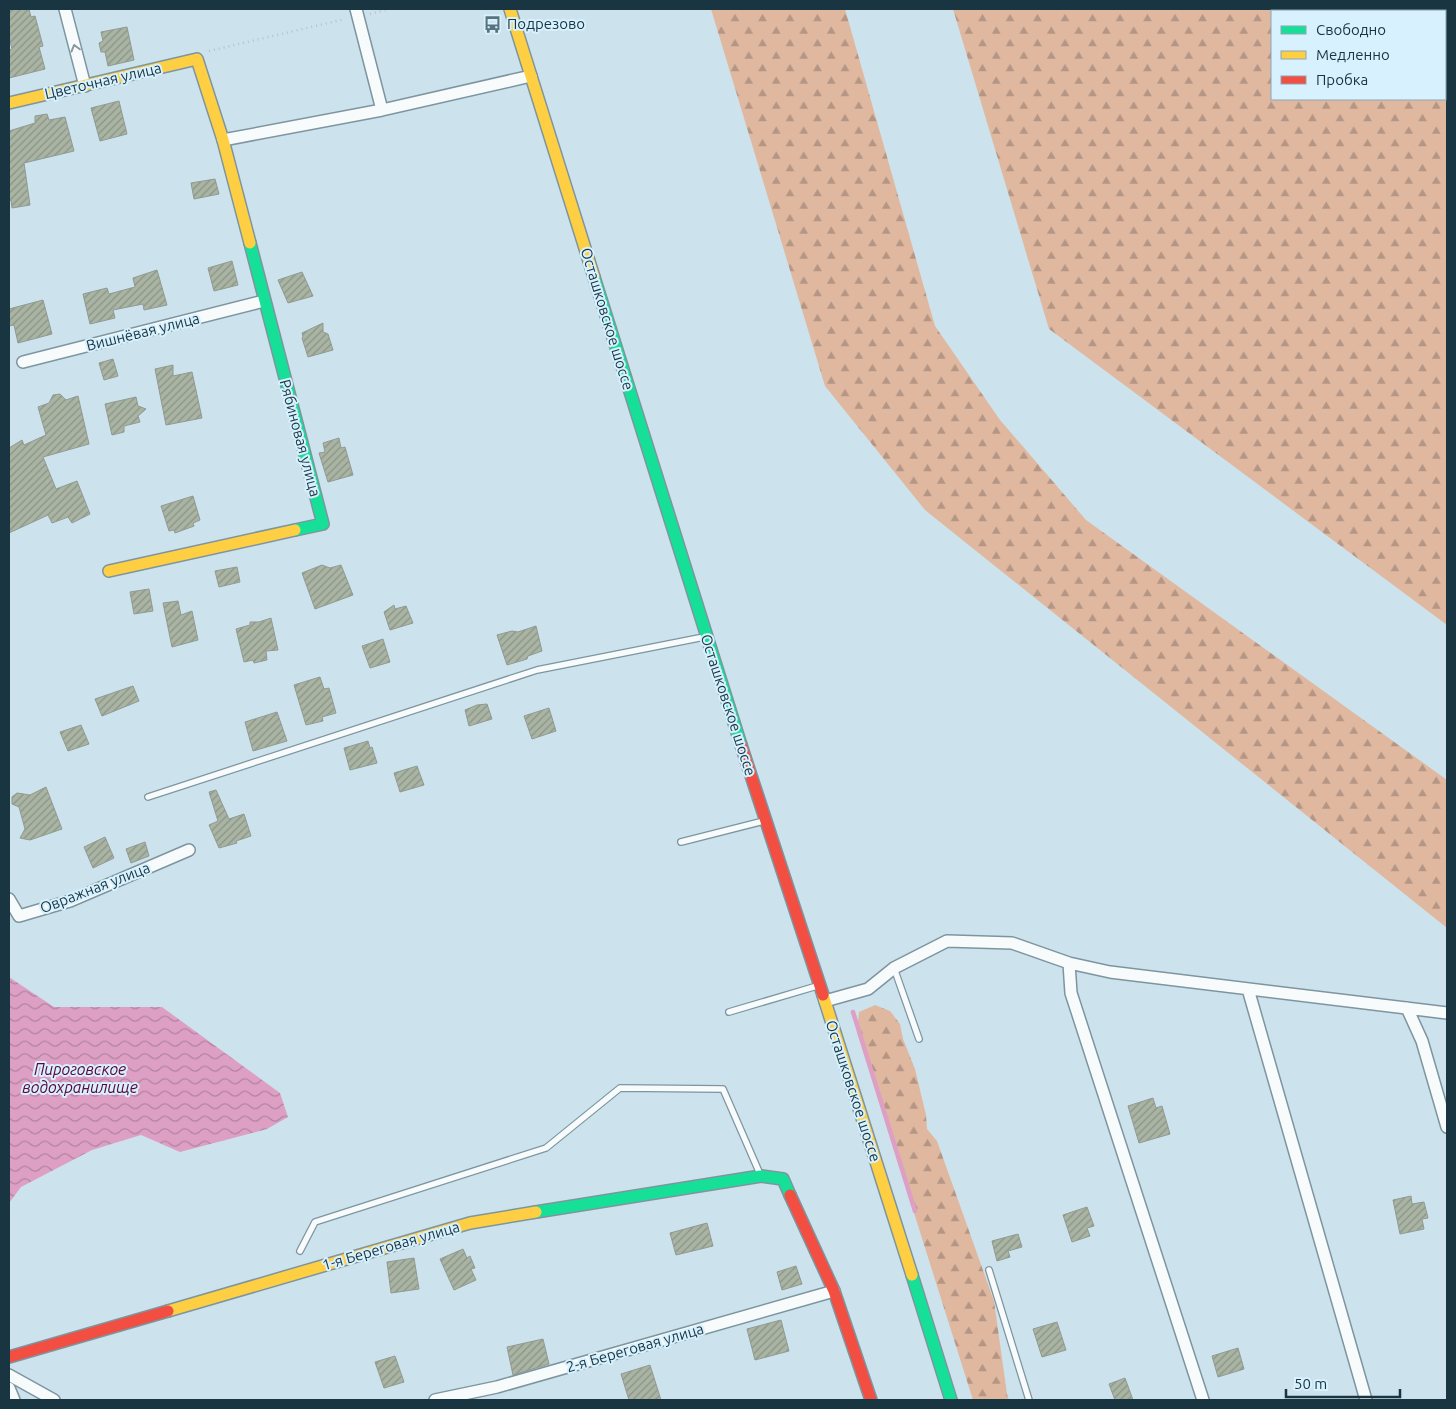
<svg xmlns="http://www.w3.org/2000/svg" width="1456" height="1409" font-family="Ubuntu,sans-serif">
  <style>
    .forest { fill: url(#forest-firs); fill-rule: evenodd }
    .water { fill: url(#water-waves) }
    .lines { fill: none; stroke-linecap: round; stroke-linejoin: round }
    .stream { stroke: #dda0c4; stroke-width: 4.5 }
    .building { fill: url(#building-hatch); stroke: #909a93 }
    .lane-casing { stroke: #7e959f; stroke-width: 8 }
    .street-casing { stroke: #7e959f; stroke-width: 14 }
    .fast-casing { stroke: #7e959f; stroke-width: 14 }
    .slow-casing { stroke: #7e959f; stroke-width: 14 }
    .jam-casing { stroke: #7e959f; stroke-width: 14 }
    .path { stroke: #b8c4c7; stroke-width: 2.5; stroke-dasharray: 1 4; stroke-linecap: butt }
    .lane { stroke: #f7fbfc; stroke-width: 5.5 }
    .street { stroke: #f7fbfc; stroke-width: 11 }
    .fast { stroke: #16e098; stroke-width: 11 }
    .slow { stroke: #ffcf43; stroke-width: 11 }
    .jam { stroke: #f24e42; stroke-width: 11 }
    .oneway { stroke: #88989f }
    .labels { text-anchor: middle; stroke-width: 4; stroke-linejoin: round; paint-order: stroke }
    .poi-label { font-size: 15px; fill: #1a3542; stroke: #d7f1fe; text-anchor: start }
    .street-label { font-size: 15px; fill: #1a3542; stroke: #d7f1fe }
    .water-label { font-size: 16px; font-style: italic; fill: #5d053c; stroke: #d7f1fe }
  </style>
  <defs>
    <pattern id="forest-firs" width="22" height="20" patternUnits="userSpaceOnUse" patternTransform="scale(1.25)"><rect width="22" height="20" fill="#e0b8a0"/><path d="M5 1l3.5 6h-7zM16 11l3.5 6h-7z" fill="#b59684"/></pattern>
    <pattern id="water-waves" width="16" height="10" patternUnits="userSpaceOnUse" patternTransform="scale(1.25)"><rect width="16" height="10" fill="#dda0c4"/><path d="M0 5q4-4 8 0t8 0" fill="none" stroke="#b283a1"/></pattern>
    <pattern id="building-hatch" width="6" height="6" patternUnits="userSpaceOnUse" patternTransform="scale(1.25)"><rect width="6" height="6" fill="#aab4a3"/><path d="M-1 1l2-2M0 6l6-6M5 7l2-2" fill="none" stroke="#8a9386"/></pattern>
  </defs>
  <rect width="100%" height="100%" fill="#cce2ec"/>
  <path class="forest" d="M711 9H845L935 326 1000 420 1086 520 1447 780V928L925 510 825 386Z
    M953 9H1447V625L1049 329ZM1272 11H1445V99H1272Z
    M875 1005 890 1011 900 1024 903 1039 915 1069 926 1115 927 1129 937 1141 994 1301 1007 1394 1009 1400H973L857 1032 859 1012Z"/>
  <path class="water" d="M9 977 54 1007H162L280 1093 288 1117 267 1129 180 1152 141 1135 92 1150 21 1187 9 1203Z"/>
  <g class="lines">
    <path class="stream" d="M853 1012 915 1211"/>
  </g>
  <path class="building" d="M9 9H29L31 17 35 16 43 46 39 47 45 69 9 78V50L12 49 9 37Z
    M127 27 134 60 108 66 105 52H101L99 43 103 41 101 32Z
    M119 101 127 134 100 141 91 108Z
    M47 114 49 120 65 117 74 151 24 163 30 205 12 208 11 200 9 201V131L35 123V116Z
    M215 179 219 194 194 199 191 183Z
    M232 261 238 285 214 291 208 268Z
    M157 270 167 305 144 310 143 304 113 310 115 318 90 324 83 294 107 288 109 294 135 287 133 278Z
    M302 272 313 296 288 303 278 280Z
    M43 300 52 334 18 343 14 325 9 326V309Z
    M323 323V332L328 334 333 350 308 357 302 338 303 337 302 333Z
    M113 359 118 376 104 380 99 363Z
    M173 365V376L192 372 202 418 166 425 155 369Z
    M60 394 66 400 78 396 89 444 43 457 56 489 77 481 90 514 72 523 68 517 52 523 48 515 9 533V448L22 440 24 445 46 435 38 407 49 403 53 395Z
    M136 397 138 406 146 409 138 416 140 422 124 426V432L112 435 105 404Z
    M339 438 341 448 345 447 353 475 328 482 319 453 325 452 323 443Z
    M193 496 200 520 193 523 194 526 175 533 174 530 169 531 161 506Z
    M322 565 330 568 341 565 353 595 315 609 302 573Z
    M237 567 240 582 219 587 215 571Z
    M149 589 153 611 134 614 130 592Z
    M178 601 181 615 192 611 198 640 172 647 163 603Z
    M394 605 395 609 406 606 413 623 390 630 384 612Z
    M271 618 278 650 266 651 267 660 254 663 253 660 244 662 236 629 250 625V622H259Z
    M536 626 542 651 528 656 527 659 507 665 497 635 512 631 518 632Z
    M383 639 390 662 370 668 362 646Z
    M320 677 324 689 329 688 336 713 322 717 323 721 306 725 294 685Z
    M133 686 139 701 102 716 95 699Z
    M487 704 492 719 469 726 465 710 477 705Z
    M549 708 556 731 532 739 524 716Z
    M277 712 287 741 253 751 245 722Z
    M81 725 89 744 68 751 60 732Z
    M368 741 370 748 372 747 377 763 350 770 344 748Z
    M417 766 424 785 400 792 394 773Z
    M46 787 62 829 30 840 20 838 25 829 19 807 12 804V797L17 793 30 795Z
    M216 790 229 819 244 814 251 836 236 841 237 843 219 848 209 825 218 821 209 792Z
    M105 837 114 858 93 868 84 847Z
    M145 842 149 856 131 863 126 849Z
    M1153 1098 1156 1108 1162 1106 1170 1134 1139 1143 1128 1106Z
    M1411 1196 1412 1204 1424 1202 1428 1218 1422 1219 1424 1229 1400 1234 1393 1200Z
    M1087 1207 1094 1226 1087 1228 1090 1236 1072 1242 1063 1215Z
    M707 1223 713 1246 676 1255 670 1233Z
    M1018 1234 1022 1247 1008 1251 1010 1257 997 1261 992 1241Z
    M463 1249 467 1258 470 1256 475 1268 471 1269 476 1280 454 1290 440 1259Z
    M414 1258 419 1289 391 1293 387 1262Z
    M796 1266 802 1284 782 1290 777 1272Z
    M781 1320 789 1351 755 1360 747 1329Z
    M1057 1322 1066 1350 1042 1357 1033 1329Z
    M543 1339 549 1364 513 1375 507 1347Z
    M1238 1348 1244 1369 1218 1377 1212 1356Z
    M395 1356 404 1382 384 1388 375 1362Z
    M650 1365 661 1400H629L621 1374Z
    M1125 1378 1133 1400H1115L1109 1384Z"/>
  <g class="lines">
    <defs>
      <path id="lane" d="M148 797 537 670 704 637
        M681 842 764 821
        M894 968 919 1039
        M729 1012 817 986
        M300 1251 315 1222 546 1148 620 1088 723 1089 760 1174
        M989 1270 1029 1400"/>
      <path id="street" d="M65 9 85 86
        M356 9 382 110
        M223 140 382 110 531 76
        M23 362 264 301
        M9 899 19 916 70 901 189 850
        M1069 963 1071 993 1203 1400
        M1248 989 1366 1400
        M825 1001 868 989 894 968 947 941 1012 943 1069 963 1110 972 1447 1013
        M1407 1008 1422 1041 1447 1127
        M9 1375 54 1400
        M9 1388 14 1400
        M435 1400 497 1387 834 1291"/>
      <path id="fast" d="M250 243 323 524 295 530
        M594 277 741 745
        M536 1212 761 1176 783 1179 790 1195
        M912 1275 951 1400"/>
      <path id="slow" d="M510 9 594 277
        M9 103 197 59 223 140 250 243
        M109 571 295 530
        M823 995 912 1275
        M168 1311 470 1223 536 1212"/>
      <path id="jam" d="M741 745 823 995
        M790 1195 834 1291 871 1400
        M9 1357 168 1311"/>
    </defs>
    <use href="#lane" class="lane-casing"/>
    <use href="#street" class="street-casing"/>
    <use href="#fast" class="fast-casing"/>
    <use href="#slow" class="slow-casing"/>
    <use href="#jam" class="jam-casing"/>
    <path class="path" d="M370 14 390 9
      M209 51 345 19"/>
    <use href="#lane" class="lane"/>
    <use href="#street" class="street"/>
    <use href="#fast" class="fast"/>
    <use href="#slow" class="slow"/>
    <use href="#jam" class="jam"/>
  </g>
  <defs><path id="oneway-chevron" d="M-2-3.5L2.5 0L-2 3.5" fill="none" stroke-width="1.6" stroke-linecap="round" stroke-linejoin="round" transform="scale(1.25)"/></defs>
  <use class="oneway" href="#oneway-chevron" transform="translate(75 48) rotate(-105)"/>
  <defs>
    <symbol id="bus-bare" viewBox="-9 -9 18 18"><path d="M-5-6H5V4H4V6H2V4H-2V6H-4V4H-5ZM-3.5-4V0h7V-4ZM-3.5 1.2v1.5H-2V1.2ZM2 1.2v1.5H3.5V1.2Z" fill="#58727e" stroke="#d7f1fe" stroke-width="2.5" paint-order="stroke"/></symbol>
  </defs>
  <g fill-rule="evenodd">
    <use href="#bus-bare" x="480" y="12" width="25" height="25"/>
  </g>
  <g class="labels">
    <g class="poi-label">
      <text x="507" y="29">Подрезово</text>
    </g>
    <g class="street-label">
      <text transform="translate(103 81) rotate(-13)" y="5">Цветочная улица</text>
      <text transform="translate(607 319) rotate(73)" y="5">Осташковское шоссе</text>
      <text transform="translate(143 332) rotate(-14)" y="5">Вишнёвая улица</text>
      <text transform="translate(300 438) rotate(75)" y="5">Рябиновая улица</text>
      <text transform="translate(728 705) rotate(72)" y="5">Осташковское шоссе</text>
      <text transform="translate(95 888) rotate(-21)" y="5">Овражная улица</text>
      <text transform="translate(853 1091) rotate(72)" y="5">Осташковское шоссе</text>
      <text transform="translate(391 1246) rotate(-16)" y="5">1-я Береговая улица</text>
      <text transform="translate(635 1348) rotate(-16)" y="5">2-я Береговая улица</text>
    </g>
    <g class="water-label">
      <text x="80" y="1075">Пироговское<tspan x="80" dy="18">водохранилище</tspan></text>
    </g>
  </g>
  <rect width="1456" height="1409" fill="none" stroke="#1a3542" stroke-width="20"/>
  <rect x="1271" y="10" width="175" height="90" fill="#d7f1fe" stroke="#8ba6b3"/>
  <rect x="1281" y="26" width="25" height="8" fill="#16e098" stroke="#8ba6b3"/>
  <text x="1316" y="35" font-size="15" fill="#1a3542">Свободно</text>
  <rect x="1281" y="51" width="25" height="8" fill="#ffcf43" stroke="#8ba6b3"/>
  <text x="1316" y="60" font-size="15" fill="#1a3542">Медленно</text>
  <rect x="1281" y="76" width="25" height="8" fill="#f24e42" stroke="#8ba6b3"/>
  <text x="1316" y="85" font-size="15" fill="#1a3542">Пробка</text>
  <path d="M1286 1389v8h114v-8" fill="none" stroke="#1a3542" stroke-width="2.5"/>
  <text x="1294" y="1389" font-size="15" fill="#1a3542" stroke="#d7f1fe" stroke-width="4" paint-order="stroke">50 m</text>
</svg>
